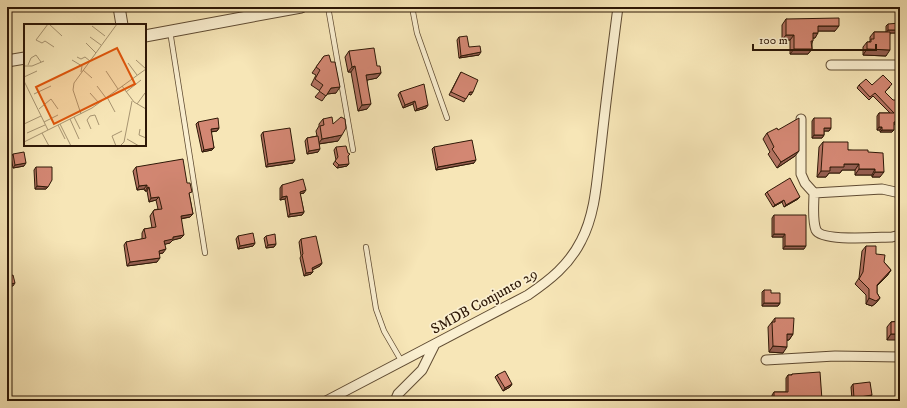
<svg xmlns="http://www.w3.org/2000/svg" width="907" height="408" font-family="'IM FELL DW Pica',serif">
  <style>
    .lines { fill: none; stroke-linecap: round; stroke-linejoin: round }
    .service-casing { stroke: #604c33; stroke-width: 6 }
    .minor-casing { stroke: #604c33; stroke-width: 11 }
    .tertiary-casing { stroke: #604c33; stroke-width: 13 }
    .service { stroke: #faefd0; stroke-width: 4.5 }
    .minor { stroke: #faefd0; stroke-width: 9 }
    .tertiary { stroke: #faefd0; stroke-width: 11 }
    .wall { fill: #b57463; stroke: #2e1807 }
    .shaded-wall { fill: #945e50; stroke: #2e1807 }
    .building { fill: #d38773; stroke: #2e1807 }
    .labels { text-anchor: middle; stroke-width: 3.5; stroke-linejoin: round; paint-order: stroke }
    .street-label { font-size: 15px; fill: #2e1807; stroke: #faefd0 }
    .inset-road { fill: none; stroke: #a79471; stroke-width: 1 }
    .view { fill: #df560c; fill-opacity: 0.15; stroke: #df560c; stroke-width: 2 }
    .inset-edge { fill: none; stroke: #2e1807; stroke-width: 2 }
  </style>
  <rect width="100%" height="100%" fill="#f7e6b7"/>
  <filter id="stains"><feTurbulence type="fractalNoise" baseFrequency=".005" numOctaves="4"/><feColorMatrix values="0 0 0 0 .2 0 0 0 0 .09 0 0 0 0 .02 0 0 0 .5 -.17"/></filter>
  <radialGradient id="worn" r=".72"><stop offset=".6" stop-color="#630" stop-opacity="0"/><stop offset="1" stop-color="#630" stop-opacity=".3"/></radialGradient>
  <g class="lines">
    <defs>
      <path id="service" d="M328 7 353 150
        M412 7 417 33 447 118
        M170 31 205 253
        M366 247 376 309 384 331 402 362"/>
      <path id="minor" d="M831 65H900
        M801 119V174L805 183 814 193C814 204 812 220 816 230 822 242 879 237 892 237L900 235
        M814 193 882 189 900 193
        M766 360 835 356 900 357
        M326 401 528 295C550 280 569 265 581 241 596 213 597 177 601 146 606 100 612 53 618 7
        M395 401 398 394 422 370 435 344"/>
      <path id="tertiary" d="M119 7 122 25
        M145 36 301 7
        M7 61 25 58"/>
    </defs>
    <use href="#service" class="service-casing"/>
    <use href="#minor" class="minor-casing"/>
    <use href="#tertiary" class="tertiary-casing"/>
    <use href="#service" class="service"/>
    <use href="#minor" class="minor"/>
    <use href="#tertiary" class="tertiary"/>
  </g>
  <path class="wall" d="M786 19 835 31H818L815 38H813L812 44V49L808 54H790V40H782V25Z
    M888 24 900 33H890L886 56 863 55V47L867 42H869L870 41V37L874 32H886V26Z
    M459 37 469 47 479 55 459 58 457 40Z
    M349 51 377 66 381 73 377 78 367 80V109L358 111 351 72H348L345 57Z
    M324 56 336 93 327 94 322 101 315 97 320 91 311 85 316 75 312 73Z
    M461 72 471 95 468 94 464 102 449 95Z
    M859 85H872L890 87 885 92 900 124H894L892 132H880V130H877V116L879 113H890L873 96 869 100 857 88Z
    M400 92 428 105 426 108 415 111 413 104 403 108 398 95Z
    M814 118 831 128 829 131H824V135L822 138H812V121Z
    M323 119 333 124 338 141 319 144 318 152 307 154 305 141 307 138 317 136 316 131 319 126V124Z
    M198 122 219 128 217 131 211 132 214 148 212 150 202 152 196 124Z
    M263 132 293 163 266 167 261 135Z
    M767 133 795 156 777 168 768 154 770 152 763 139Z
    M900 138V153H897V142Z
    M823 142 848 150 868 152 880 177H872V175H855V170H842L840 173H829L826 177H817L819 147Z
    M336 147 348 156 347 166 337 168 333 164 336 160 334 150Z
    M434 147 474 163 436 170 432 149Z
    M13 154 24 166 13 168 11 157Z
    M36 167 46 189H35L34 170Z
    M136 167 187 183 193 214 190 217 181 219V238L173 240 170 243 165 244 163 253 159 254 157 262 127 266 124 245 126 242 142 239V233L144 229 152 228 150 216 154 210 158 209 156 200 149 202 147 191H145L144 189 137 190 133 171Z
    M282 185 304 193 300 194 304 212 302 215 288 217 285 199 280 200V188Z
    M767 192 798 199 784 207 782 202 773 207 765 194Z
    M774 215 804 249H783V237H772V218Z
    M238 236 255 243 253 246 238 249 236 239Z
    M266 236 276 244 274 247 266 248 264 238Z
    M301 239 322 263 320 266 312 270 313 272 311 274 304 276 300 258 301 256 299 242Z
    M866 246 876 254 884 262 891 270 887 276 877 286V293L880 298 876 303 872 306 866 304V295L855 284 859 278 862 251Z
    M764 290 771 293 780 303 778 306H762V292Z
    M775 318 793 334 789 340H787L783 353 769 352 768 327Z
    M900 321 887 340V327L891 322Z
    M792 374 822 400 821 401H772V395L774 392H786V378L788 375H791Z
    M497 375 512 384 510 387 503 391 495 377Z
    M853 384 870 398 852 400 851 387Z"/>
  <path class="shaded-wall" d="M818 26H839L835 31H814Z
    M888 30H900V33H886Z
    M813 33H818L815 38H809Z
    M786 35H794L790 40H782Z
    M794 49H812L808 54H790Z
    M867 49 890 50 886 56 863 55Z
    M481 52 479 55 459 58 461 56Z
    M355 66 351 72H348L352 67Z
    M381 73 377 78 363 81 366 75Z
    M340 87 336 93 327 94 331 88Z
    M470 92H473L471 95 468 94Z
    M415 101 413 104 403 108 405 105Z
    M371 104 367 109 358 111 362 105Z
    M428 105 426 108 415 111 417 109Z
    M900 121V124H892L894 122Z
    M879 127H882L880 130H877Z
    M219 128 217 131 209 132 211 129Z
    M824 128H831L829 131H822Z
    M882 130H894L892 132H880Z
    M342 135 338 141 318 144 322 139Z
    M814 135H824L822 138H812Z
    M214 148 212 150 202 152 204 150Z
    M320 149 318 152 307 154 309 151Z
    M900 149V153H897Z
    M799 151 795 156 777 168 781 162Z
    M295 160 293 163 266 167 268 164Z
    M476 160 474 163 436 170 438 167Z
    M26 163 24 166 13 168 15 165Z
    M349 164 347 166 337 168 339 165Z
    M844 164H859L855 170H842L840 173H829L826 177H817L821 171 830 167Z
    M859 169H875L872 175H855Z
    M875 172H884L880 177H872Z
    M147 185 144 189 137 190 139 186Z
    M37 186 48 187 46 189H35Z
    M149 187 147 191H145L147 188Z
    M306 190 304 193 298 194 300 192Z
    M287 196 285 199 280 200 282 197Z
    M159 197 156 200 149 202 151 198Z
    M800 197 798 199 784 207 786 205Z
    M784 200 782 202 773 207 775 205Z
    M304 212 302 215 288 217 290 214Z
    M193 214 190 217 178 219 181 216Z
    M774 234H785L783 237H772Z
    M184 235 181 238 173 240 170 243 162 245 164 241 173 237Z
    M255 243 253 246 238 249 240 246Z
    M276 244 274 247 266 248 268 245Z
    M785 246H806L804 249H783Z
    M166 249 163 253 156 254 159 251Z
    M160 258 157 262 127 266 130 262Z
    M322 263 320 266 310 271 312 268Z
    M891 270 887 276 873 290 877 285Z
    M313 272 311 274 304 276 306 273Z
    M15 283 13 286 7 287V285Z
    M869 298H880L876 303 872 306 866 304Z
    M764 303H780L778 306H762Z
    M787 334H793L789 340H783Z
    M891 334H900V340H887Z
    M773 346 787 347 783 353 769 352Z
    M512 384 510 387 503 391 505 388Z
    M872 395 870 398 852 400 854 398Z
    M822 400 821 401H791Z"/>
  <path class="building" d="M839 18V26H818V33H813V41H811L812 49H794V35H786V19Z
    M900 23V30H888V24Z
    M874 32H890V50L867 49V42H871V39H874Z
    M467 36 469 47 480 46 481 52 461 56 459 37Z
    M374 48 377 66H380L381 73 366 75 371 104 362 105 355 66 352 67 349 51Z
    M329 55 331 62H335L340 87 331 88 326 96 319 91 323 85 315 79 320 70 316 67 324 56Z
    M461 72 478 80 473 92H470L466 99 451 92Z
    M883 75 892 84 885 92 893 100H900V121L894 122V130H882V127H879V113H894L875 93 870 97 859 85 866 79 872 85Z
    M424 84 428 105 417 109 415 101 405 105 400 92Z
    M332 117 333 124 341 117 345 119 346 128 342 135 322 139 320 126 324 125 323 119Z
    M218 118 219 128 211 129 214 148 204 150 198 122Z
    M799 118V151L781 162 772 149 774 147 767 133 777 128 778 130Z
    M814 118H831V128H824V135H814Z
    M290 128 295 160 268 164 263 132Z
    M318 136 320 149 309 151 307 138Z
    M472 140 476 160 438 167 434 147Z
    M823 142H848V150H868V152L883 153 884 172H875V169H859V164H844V167H830V171H821Z
    M346 146 348 153 350 154 348 156 349 164 339 165 335 161 338 157 336 147Z
    M24 152 26 163 15 165 13 154Z
    M183 159 187 183H190L192 192 189 193 193 214 181 216 184 235 173 237V239L164 241 166 249 159 251 160 258 130 262 126 242 146 238 144 229 156 227 153 212 154 210 162 209 159 197 151 198 149 187 147 188V185L139 186 136 167Z
    M36 167H52V180L48 187 37 186Z
    M790 178 800 197 786 205 784 200 775 205 767 192Z
    M303 179 306 190 300 192 304 212 290 214 287 196 282 197V185Z
    M774 215H806V246H785V234H774Z
    M253 233 255 243 240 246 238 236Z
    M275 234 276 244 268 245 266 236Z
    M316 236 322 263 312 268 313 272 306 273 302 255 303 254 301 239Z
    M866 246H876V254L885 255 884 262 891 270 877 285V293L880 298 876 301 869 298V289L859 279 863 272Z
    M13 275 15 283 7 285V277Z
    M764 290H771V293H780V303H764Z
    M775 318H794L793 334H787V347L773 346 772 322H775Z
    M900 321V334H891V322Z
    M505 371 512 384 505 388 497 375Z
    M820 372 822 400 774 401V392H788V375H792V374Z
    M870 382 872 395 854 398 853 384Z"/>
  <g class="labels">
    <g class="street-label">
      <text transform="translate(484 301) rotate(-29)" y="5">SMDB Conjunto 29</text>
    </g>
  </g>
  <g transform="translate(24 24)">
    <rect width="122" height="122" fill="#f7e6b7"/>
    <path class="inset-road" d="M24 0 12 16 18 19 21 17 30 23M25 0 38 12M68 2 81 12M66 13 77 21M62 19 72 29M53 33 57 35 61 33 66 37M48 36 58 42 57 48M112 36 122 45M104 39 113 51M4 41 7 34 12 31 17 38M0 42H8L20 37M59 46 68 54M82 47 94 65M0 53 13 47M0 57 24 106M73 62 82 74M98 62 110 78 122 85M102 68 117 56M66 69 75 79M10 70 27 62M83 73 91 88M113 80 121 69M15 85 27 75 34 85M57 90 49 66 50 59 93 0M50 93 56 105M46 95 55 115M20 98 34 91M0 100 17 92M36 100 47 122M34 101 41 115M67 105 63 96 66 92 71 91 75 101M116 105 115 111 122 114M3 109 21 101M18 109 25 122M103 115 115 122M0 118 68 84 122 45M92 122 88 112 98 107M96 122 100 118 108 77"/>
    <path class="view" d="M93 24 111 60 30 100 12 63Z"/>
    <rect width="122" height="122" class="inset-edge"/>
  </g>
  <rect width="907" height="408" fill="none" stroke="#f7e6b7" stroke-width="24"/>
  <rect x="8" y="8" width="891" height="392" fill="none" stroke="#2e1807" stroke-width="2"/>
  <rect x="12" y="12" width="883" height="384" fill="none" stroke="#2e1807"/>
  <path d="M753 44v6h123v-6" fill="none" stroke="#2e1807" stroke-width="2"/>
  <text x="759" y="44" font-size="12" fill="#2e1807" stroke="#faefd0" stroke-width="3" paint-order="stroke">100 m</text>
  <rect width="100%" height="100%" filter="url(#stains)"/>
  <rect width="100%" height="100%" fill="url(#worn)"/>
</svg>
